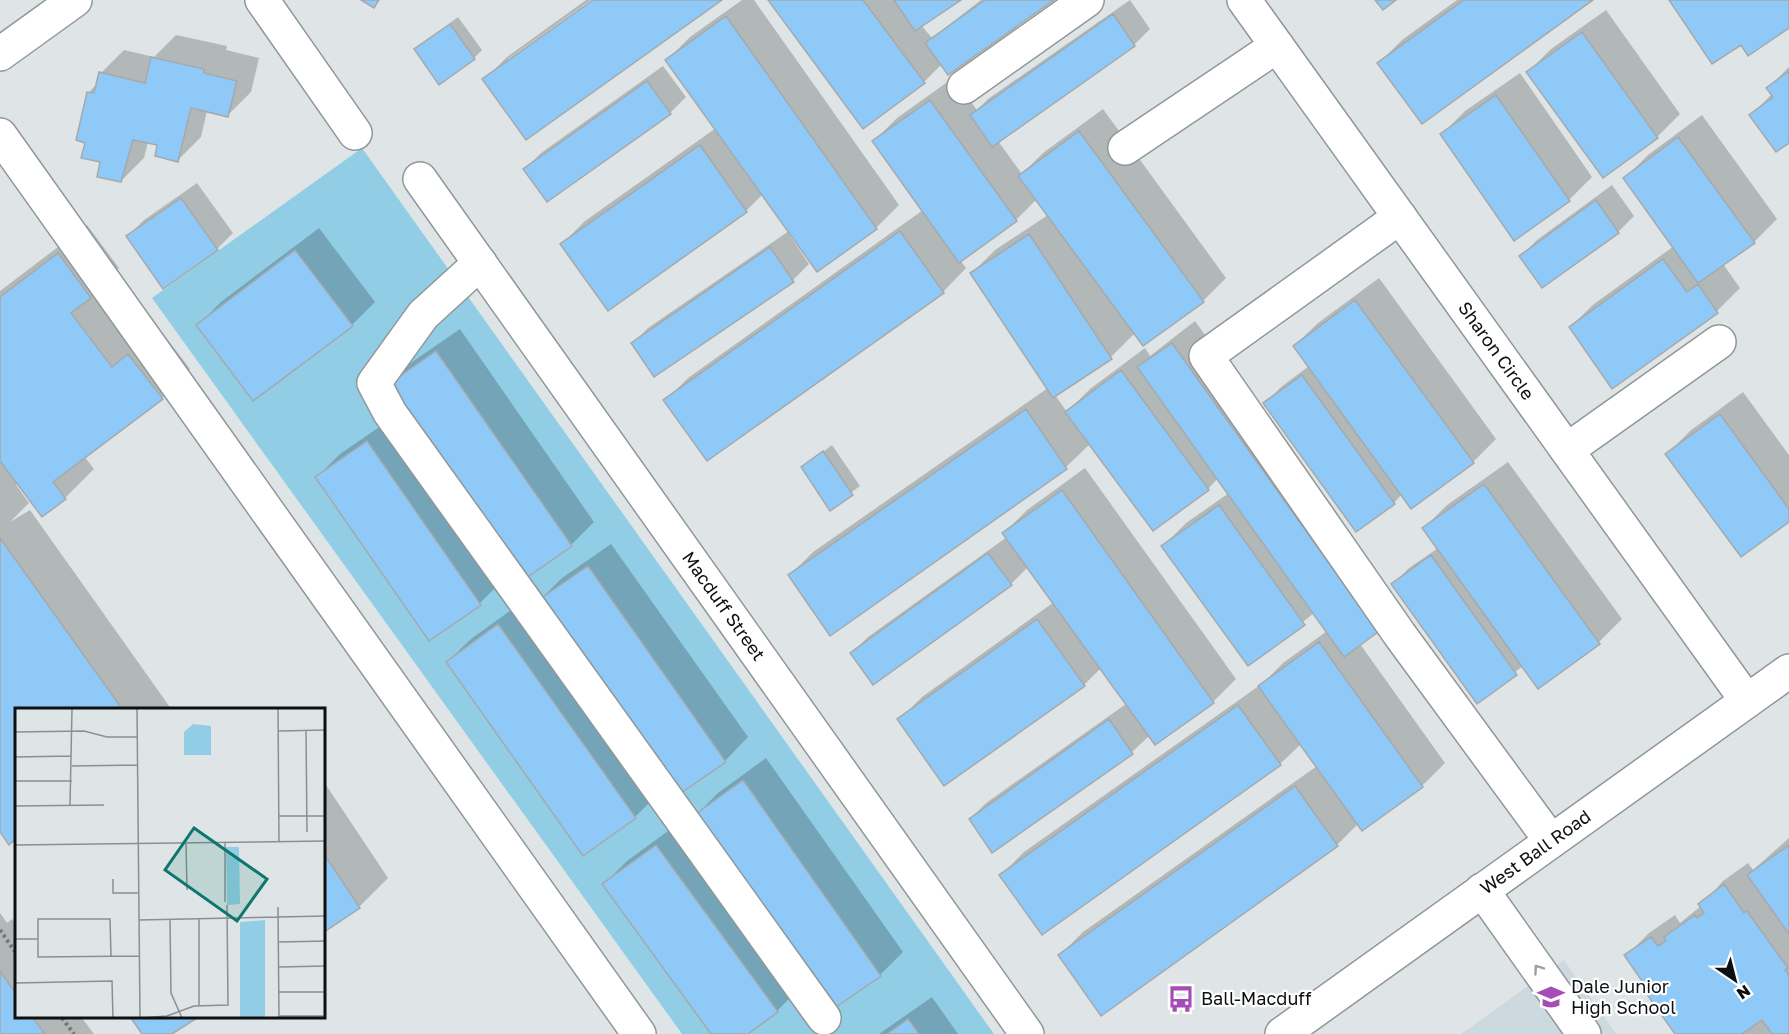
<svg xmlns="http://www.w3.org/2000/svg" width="1789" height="1034" font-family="'Golos Text',sans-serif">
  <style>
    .built { fill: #ccdadf }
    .green { fill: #91cee5 }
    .shadow { fill: #0003 }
    .building { fill: #8fc9f7; stroke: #a5a9ac; stroke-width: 1.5 }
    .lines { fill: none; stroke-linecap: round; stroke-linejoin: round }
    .minor-casing { stroke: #919799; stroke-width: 36 }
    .major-casing { stroke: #919799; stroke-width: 36 }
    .path { stroke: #74787a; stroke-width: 4; stroke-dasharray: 3 3; stroke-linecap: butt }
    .minor { stroke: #fff; stroke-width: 33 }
    .major { stroke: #fff; stroke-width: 33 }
    .oneway { stroke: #9e9f9f }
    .labels { text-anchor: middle; stroke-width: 4.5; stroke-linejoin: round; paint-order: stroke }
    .street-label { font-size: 18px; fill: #0d0f10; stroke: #fff }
    .poi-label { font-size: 18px; fill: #0d0f10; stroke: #fff; text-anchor: start }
    .inset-road { fill: none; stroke: #8b8f91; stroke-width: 1.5 }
    .view { fill: #0f766e; fill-opacity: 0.15; stroke: #0f766e; stroke-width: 3 }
    .inset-edge { fill: none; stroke: #0d0f10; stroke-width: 3 }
  </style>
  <rect width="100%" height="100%" fill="#dfe5e7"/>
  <path class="built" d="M1564 960 1616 1034H1461Z"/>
  <path class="green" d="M362 148 994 1034H682L152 298Z"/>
  <path class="shadow" d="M586 0H591L508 59V63L596 0H719L484 80 507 57Z
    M742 0H754L899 205 876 228 792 235 790 236 809 264 793 280 632 344 648 328 789 231 763 194 746 211 562 244 585 221 716 128 667 60 690 37Z
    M770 0H958L921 25 932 38 981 0H1051L942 64 924 82Z
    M1130 0 1150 29 1134 45 998 141 1022 174 1043 153 1103 109 1226 278 1203 301 1135 333 1111 357 1055 395 1067 412 1090 389 1145 348 1150 356 1195 321 1400 608 1360 644 1445 763 1422 786 1358 824 1337 845 1060 955 1083 932 1317 766 1301 744 1280 764 1042 933 1001 875 1024 852 1263 683 1283 663 1327 631 1314 613 1249 664 1163 546 1186 523 1229 493 1218 478 1208 489 1090 444 1066 467 831 633 790 575 813 552 1048 388 972 273 995 250 1048 215 1037 199 1016 220 960 260 966 268 943 292 665 401 688 378 923 210 874 141 897 118 953 78 977 110 988 99Z
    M1457 0H1590L1379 63 1402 40Z
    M1606 10 1680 114 1657 137 1603 176 1528 72 1551 49Z
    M458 17 482 50 474 58 416 49Z
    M176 35 227 46 226 50 259 58 251 92 228 115 207 111 201 137 178 160 159 144 148 142 144 158 121 181 87 142 89 92 98 83 101 73 124 50 154 57Z
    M663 66 686 97 670 113 525 169 541 153Z
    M1789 67V141L1751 115 1772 94 1768 88Z
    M1520 73 1592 177 1569 200 1442 134 1465 111Z
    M1702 115 1777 219 1754 242 1723 264 1740 288 1717 311 1613 386 1570 327 1594 304 1674 246 1625 178 1648 155Z
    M197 183 233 233 217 249 128 236 144 220Z
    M1612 185 1634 216 1618 232 1543 286 1521 256 1537 240Z
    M87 225 119 268 101 285 141 339 158 327 190 369 162 398 84 456 94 469 65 498 18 483 16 485 29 503 10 522 30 510 172 710H16V837L9 843 0 830V291Z
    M319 228 375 302 352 325H198L221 302Z
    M1379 278 1496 439 1473 462 1402 494 1394 503 1265 403 1281 387 1309 366 1294 346 1318 323Z
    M460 329 594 522 571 545 523 579 389 385 412 362Z
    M1743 392 1789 455V520L1667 454 1690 431Z
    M391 419 503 580 480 603 429 639 317 477 340 454Z
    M832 445 860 486 830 508 803 467Z
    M1508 462 1622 619 1599 642 1538 687 1523 666 1477 702 1393 584 1409 568 1438 548 1424 528 1447 505Z
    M1085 468 1236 679 1213 702 1149 736 1132 752 993 851 970 819 986 803 1126 704 1101 668 1084 685 899 720 922 697 1054 602 1028 567 1011 584 852 653 868 637 1007 537 1004 533 1027 510Z
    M611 544 748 737 725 761 676 795 539 601 562 578Z
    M522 602 658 794 635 817 584 854 447 662 471 639Z
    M766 758 903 952 880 975 695 816 718 793Z
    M324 782 388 878 359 907 324 930Z
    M679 823 800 988 777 1011 745 1034H713L604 884 627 861Z
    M1789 838V1034H1677L1626 956 1649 933 1675 915 1680 923 1701 906 1723 881 1748 863 1753 870Z
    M0 913 7 923 12 919 16 925V1018H82L94 1034H0Z
    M932 997 958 1034H879Z
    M132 1018H194L170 1034H143Z"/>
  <path class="building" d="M361 0H379L374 8Z
    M593 0H722L526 140 482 79Z
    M768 0H863L925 83 863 129Z
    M894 0H961L915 31Z
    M985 0H1054L948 75 925 43Z
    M1375 0H1396L1383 10Z
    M1464 0H1593L1422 124 1377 63Z
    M1669 0H1789V28L1748 56 1741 45 1712 64Z
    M1113 14 1135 46 992 147 970 115Z
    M726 16 877 229 817 272 665 60Z
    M450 24 475 59 439 85 414 49Z
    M1582 32 1658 138 1603 178 1526 72Z
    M151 57 204 69V73L237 81 228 117 191 108 178 162 155 156 157 145 133 140 121 182 97 177 100 162 81 158 85 143 76 140 87 92 94 93 99 72 145 83Z
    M1789 71V143L1776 152 1749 115 1773 97 1766 88Z
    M647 81 671 114 547 202 523 169Z
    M1496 95 1570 201 1514 241 1440 134Z
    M930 100 1017 221 959 263 872 141Z
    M1079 131 1204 302 1143 346 1018 176Z
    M1678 137 1755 243 1698 283 1623 178Z
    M700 145 747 212 608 311 560 244Z
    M181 198 218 250 163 289 126 236Z
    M1596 200 1619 233 1542 288 1519 256Z
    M900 231 944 293 707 461 663 400Z
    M1029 234 1112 359 1053 398 970 273Z
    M770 247 794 282 654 377 631 343Z
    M295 250 353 326 253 401 196 325Z
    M58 253 91 298 71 313 112 367 128 354 163 399 53 482 66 499 42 517 0 461V297Z
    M1663 259 1687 292 1698 284 1718 313 1612 389 1569 327Z
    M1355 300 1474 463 1411 509 1293 346Z
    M1172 343 1378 632 1344 657 1137 367Z
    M436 351 572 546 522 581 387 385Z
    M1121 370 1209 490 1153 531 1065 412Z
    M1302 375 1395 504 1356 532 1263 403Z
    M1026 409 1067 469 830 636 788 575Z
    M1720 414 1789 509V522L1741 557 1665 454Z
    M367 441 481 605 429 641 315 477Z
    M823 451 853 495 830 511 801 467Z
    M1484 484 1600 644 1538 689 1422 528Z
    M1062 490 1214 703 1155 745 1002 533Z
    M1219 505 1305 625 1248 666 1161 546Z
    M0 538 123 710H16V839L9 845 0 832Z
    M988 553 1012 585 873 685 850 653Z
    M1431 555 1517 675 1477 704 1391 584Z
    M588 566 726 762 675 797 537 601Z
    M1037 619 1085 686 944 786 897 719Z
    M498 624 636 818 583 856 446 662Z
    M1319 642 1423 787 1362 831 1258 686Z
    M1238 705 1281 765 1042 935 999 875Z
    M1109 719 1133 754 992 853 969 819Z
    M743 780 881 976 830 1011 693 816Z
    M1295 786 1338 846 1101 1016 1058 955Z
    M656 845 778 1012 748 1034H711L602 884Z
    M1789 845V934L1747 875Z
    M324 854 360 908 324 932Z
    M1724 884 1744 913 1747 911 1788 968 1785 970 1789 975V1034H1772L1762 1020 1742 1034H1675L1641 986 1644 984 1624 955 1651 937 1658 946 1666 941 1664 937 1695 915 1697 918 1704 913 1698 904Z
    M0 971 16 994V1018H33L45 1034H0Z
    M131 1018H197L172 1034H142Z
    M908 1019 919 1034H887Z"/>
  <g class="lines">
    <defs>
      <g id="minor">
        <path d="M262 0 355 133"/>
        <path id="s1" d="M1244 0 1747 701"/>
        <path d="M0 54 75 0"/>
        <path d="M964 87 1087 0"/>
        <path d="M0 135 639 1034"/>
        <path d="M1125 148 1277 46"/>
        <path id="s2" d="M420 179 1027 1034"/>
        <path d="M1400 217 1206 356 1400 635 1551 841"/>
        <path d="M480 263 423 315 374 383 390 413 824 1018"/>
        <path d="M1567 450 1719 342"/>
        <path d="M1482 890 1584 1034"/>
      </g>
      <g id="major">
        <path id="s3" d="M1282 1034 1789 671"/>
      </g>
    </defs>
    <use href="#minor" class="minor-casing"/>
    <use href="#major" class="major-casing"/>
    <path class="path" d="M0 930 16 953
      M62 1018 74 1034"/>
    <use href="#minor" class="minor"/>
    <use href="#major" class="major"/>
  </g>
  <defs><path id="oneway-chevron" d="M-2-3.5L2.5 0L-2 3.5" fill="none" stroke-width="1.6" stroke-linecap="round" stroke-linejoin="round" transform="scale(1.5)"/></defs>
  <use class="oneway" href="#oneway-chevron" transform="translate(1538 969) rotate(-125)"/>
  <defs>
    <symbol id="school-bare" viewBox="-9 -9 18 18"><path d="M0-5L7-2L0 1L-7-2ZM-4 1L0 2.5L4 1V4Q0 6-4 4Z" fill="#a74cb6" stroke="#fff" stroke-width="2.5" paint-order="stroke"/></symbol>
    <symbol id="bus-bare" viewBox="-9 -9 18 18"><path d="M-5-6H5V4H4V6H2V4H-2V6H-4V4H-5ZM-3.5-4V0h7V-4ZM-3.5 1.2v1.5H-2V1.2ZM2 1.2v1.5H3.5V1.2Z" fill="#a74cb6" stroke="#fff" stroke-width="2.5" paint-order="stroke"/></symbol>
  </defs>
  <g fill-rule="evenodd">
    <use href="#school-bare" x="1532" y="978" width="38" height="38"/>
    <use href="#bus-bare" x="1162" y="980" width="38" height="38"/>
  </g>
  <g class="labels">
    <g class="street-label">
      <text dy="6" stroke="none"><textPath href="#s1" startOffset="432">Sharon Circle</textPath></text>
      <text dy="6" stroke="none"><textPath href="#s2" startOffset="524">Macduff Street</textPath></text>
      <text dy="6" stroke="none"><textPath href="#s3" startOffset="312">West Ball Road</textPath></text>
    </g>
    <g class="poi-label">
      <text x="1571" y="993">Dale Junior<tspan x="1571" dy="21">High School</tspan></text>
      <text x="1201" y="1005">Ball-Macduff</text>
    </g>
  </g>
  <g transform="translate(15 708)">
    <rect width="310" height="310" fill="#dfe5e7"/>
    <path d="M178 16 196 18V47H169V24ZM211 139H224L225 196 212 197ZM250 212V310H225V214Z" fill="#91cee5"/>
    <path class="inset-road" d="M122 1 125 310M263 1 264 134M291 22 292 124M264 23 311 22M0 24 69 23 92 29H123M0 49 56 48M57 58 123 57M0 73H57M55 97 57 1M0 98 89 97M264 108H311M210 134V194M171 135 172 182M0 137 311 133M98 171V185H124M263 199 264 310M184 211V297M124 212 311 208M155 212 156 285 167 310M0 231H22M264 234 311 233M96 248 95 211H23V249L124 248M264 259 311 258M0 275 97 273 98 310M264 284H311M264 308H311M125 310 152 308 179 298 213 297 212 197"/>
    <path class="view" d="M179 120 252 171 222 213 150 162Z"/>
    <rect width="310" height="310" class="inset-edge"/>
  </g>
  <g transform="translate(1735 980) rotate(145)" stroke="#ffffff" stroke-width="4.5" paint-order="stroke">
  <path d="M0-4.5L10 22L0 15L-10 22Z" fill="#0d0f10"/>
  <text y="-9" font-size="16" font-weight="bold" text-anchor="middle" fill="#0d0f10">N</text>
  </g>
</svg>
